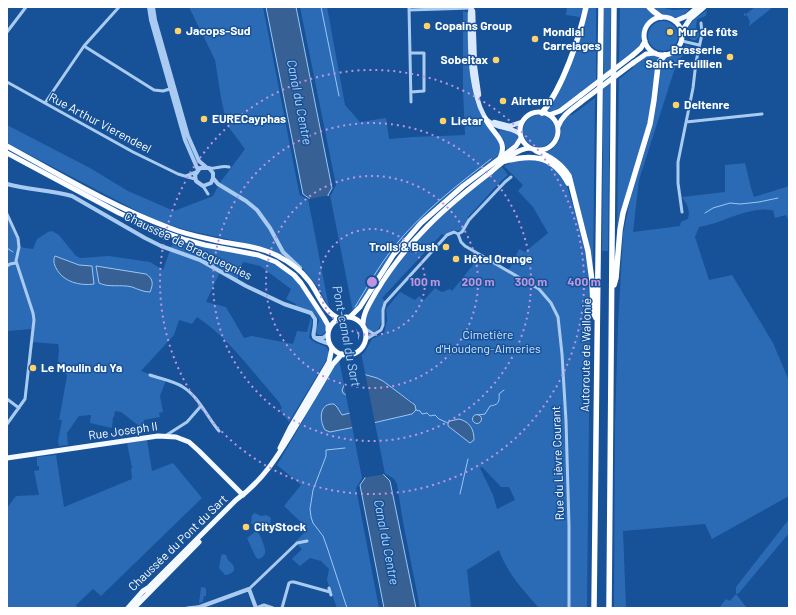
<svg xmlns="http://www.w3.org/2000/svg" width="796" height="615" font-family="Barlow,sans-serif">
  <style>
    .green { fill: #2b6bb5; fill-rule: evenodd }
    .water { fill: #376194; stroke: #9dc6f3 }
    .pier { fill: #175197 }
    .lines { fill: none; stroke-linecap: round; stroke-linejoin: round }
    .stream { stroke: #9dc6f3; stroke-width: 1 }
    .minor { stroke: #aacbf1; stroke-width: 3 }
    .tertiary { stroke: #aacbf1; stroke-width: 4 }
    .secondary { stroke: #d9e8fc; stroke-width: 4.5 }
    .primary { stroke: #f4f9ff; stroke-width: 5 }
    .trunk { stroke: #fafcff; stroke-width: 5 }
    .motorway { stroke: #fff; stroke-width: 5.5 }
    .trunk-bridge { stroke: #fafcff; stroke-width: 5 }
    .ring { fill: none; stroke: #bd96df; stroke-width: 2; stroke-dasharray: 2 4 }
    .poi-dot { fill: #ffd26a; stroke: #175197; stroke-width: 1.5 }
    .labels { text-anchor: middle; stroke-width: 3; stroke-linejoin: round; paint-order: stroke }
    .poi-label { font-size: 12px; font-weight: bold; fill: #fff; stroke: #175197; text-anchor: start }
    .street-label { font-size: 12px; fill: #fff; stroke: #175197 }
    .park-label { font-size: 12px; fill: #d1e5fc; stroke: #175197 }
    .water-label { font-size: 13px; font-style: italic; fill: #b7d5f8; stroke: #175197 }
    .centre { fill: #bd96df; stroke: #175197; stroke-width: 2 }
    .ring-label { font-size: 12px; text-anchor: middle; font-weight: bold; fill: #bd96df; stroke: #175197; stroke-width: 3; stroke-linejoin: round; paint-order: stroke }
  </style>
  <rect width="100%" height="100%" fill="#175197"/>
  <path class="green" d="M189 7H263L299 192 300 195 307 199 331 195 336 185 300 7H327L345 105 360 122 386 118 389 139 413 137 465 135 463 91V11L469 13V65L471 82 474 93 502 144 500 154C469 178 436 202 409 232 388 256 372 283 356 310L338 315 328 306 319 289 304 270 286 254 260 212 219 184 245 149 227 125 221 98 215 60Z
    M567 7H583L580 17 566 15Z
    M588 7H596V80L557 110 552 112H546L551 104Z
    M604 7H611L608 251H602Z
    M620 7H647L655 16C638 25 646 35 639 46 635 52 625 57 619 62Z
    M653 7H660L673 10 687 9 689 10C685 13 682 17 677 17 671 18 656 13 653 7Z
    M755 7H773L749 26V24L750 22 747 15 744 16V13L746 14Z
    M707 10 706 16 697 19 696 27 700 35 696 40H692L687 35C686 23 699 17 707 10Z
    M648 36a15 15 0 1 1 30 0a15 15 0 1 1-30 0Z
    M686 45 693 48 695 51V55L685 53 679 60 674 71 639 180 633 232 680 226 681 222 688 219C690 210 688 205 682 197L725 192V165L745 163 751 188 754 197 789 186V223L786 215 775 218 773 210C747 206 724 223 699 227L695 237 709 280 732 275 773 343 789 381V496L712 539 705 524 623 531 626 608H614L615 423 618 325 623 234 630 200 651 131 658 95 661 64 664 60 677 53Z
    M653 55 659 57 657 61 647 127 626 195 617 236 619 79 633 68 634 64 644 57Z
    M595 98 593 269 587 235 571 177 545 152 551 150 557 144 560 139 562 122 568 115H572Z
    M523 131a16 16 0 1 1 32 0a16 16 0 1 1-32 0Z
    M7 125 90 168 128 191 174 211 213 196 218 186C231 194 246 201 257 212 270 227 275 245 288 260L263 247 186 230 158 221 139 212 7 143Z
    M500 130 514 132 518 135 517 142 506 150 504 140 498 134Z
    M525 159 543 161 554 167 566 183 576 215 587 259 590 316 587 608H539C523 590 507 573 499 550L467 570 471 608H420L403 522 397 484 394 479 386 474 362 478 356 488 379 608H337L327 580 329 569 321 561 310 558 300 566 292 559 302 549 295 542 308 529 284 506 301 485 277 465 338 361 359 357 364 353 372 339 384 333 387 320 386 309 400 292 415 300 419 296 424 300 435 288 442 292 450 289 452 291 481 255 507 270 510 268 519 249 525 252 548 233 533 207 518 191 523 185 504 166 512 162ZM377 378 413 402 408 415 360 425 323 427 321 418 323 409 337 407 342 415 350 413 354 399ZM482 467 501 487H509L515 500 497 509 493 495 480 468Z
    M502 167 508 175 501 181 468 217V219L462 231 452 230 445 236 442 234 382 298 385 301C378 312 386 324 375 332L367 329C362 318 370 307 375 298 405 244 453 203 502 167Z
    M7 214 14 227 19 247 33 249 37 239 48 232 52 231 59 235 76 256 80 258 109 256 150 262 163 270 174 239C213 250 260 249 292 276 306 288 315 308 325 324L326 331 322 335C312 336 318 326 319 320 315 310 305 309 295 307L296 304 286 299 291 289 260 266 243 262 237 281 220 272 206 302 226 307 244 338 252 336 293 344 297 331 307 332 311 317 312 322 309 337C317 349 333 340 327 359L289 422 280 410 282 408 279 402C255 375 227 336 197 317L192 324 179 320 174 335 141 371 166 380 160 396 163 412 159 413 160 417 144 420 143 429 121 412 115 411 114 417H113L112 428 90 423 91 415 79 416 67 433 68 445 59 446 58 441 62 420H59L67 376 63 366 58 361 59 350 58 344 31 342 32 329 7 331ZM55 256 79 265 92 266 54 264ZM96 267 121 271 150 292C143 292 138 289 131 287 121 284 109 288 99 283Z
    M147 440 152 471 173 463 202 498 101 596 93 589 76 605 78 608H7V508L16 496 39 495 34 471 39 470V466H37V457L56 455 64 507 132 479 131 469 132 468 127 443Z
    M255 513 261 516 267 515 271 518 270 526 264 532 263 528 258 530 251 523 252 515Z
    M789 519V533L739 593 736 594 747 608H719L726 599 730 601 736 594V587Z
    M256 531C261 535 261 538 263 543 266 550 267 557 258 559L255 556 247 538Z
    M223 554 226 555C227 557 227 559 229 561 230 562 232 563 233 565 237 571 230 575 225 575L219 568 221 556Z
    M201 587 206 588V596H204L203 602 199 603Z"/>
  <path class="water" d="M266 7H296L332 188 328 195 354 326 359 335 357 344 363 374 377 378 383 381 415 405 416 410 412 414 373 423 383 474 390 481 416 608H384L360 485 365 478 355 427 330 432 325 430C319 420 319 403 334 404L337 407 342 415 350 413 349 397 343 393 342 390 346 381 310 199 303 194Z
    M55 256 79 265 92 266 94 284C80 286 63 282 56 268 54 264 53 260 55 256Z
    M96 266 146 274C154 279 153 285 150 292 143 292 138 289 132 287 121 284 109 288 99 283Z
    M472.5 419a4.5 4.5 0 1 1 9 0a4.5 4.5 0 1 1-9 0Z
    M459 419C470 422 474 429 474 440L470 443 448 426V423L450 421Z"/>
  <path class="pier" d="M330 195 385 474 362 478 308 199 331 195Z"/>
  <g class="lines">
    <path class="stream" d="M321 7 339 96
      M705 213 713 208 730 203 740 204 759 202 778 198
      M7 248 13 252
      M355 307C367 287 379 266 393 248 421 213 456 186 491 159
      M416 410 420 411 422 414 427 413 430 416 435 415 439 419 448 423
      M478 415 485 414 490 406C498 405 500 402 499 394L504 390
      M345 448 326 450V456L313 490 310 509 311 517 313 523 323 536 327 547 347 608
      M460 494 468 459"/>
    <path class="minor" d="M409 7 411 102
      M409 10 471 8
      M7 32 26 7
      M682 41 699 45
      M84 46 154 90 163 91 173 88
      M410 53H424V91L411 92
      M7 82 133 152 178 174 195 179
      M45 103 84 46 119 7
      M686 122 762 114
      M209 168C217 169 222 165 229 167
      M186 176 196 172
      M203 186 208 194
      M682 212 678 183V162L693 88 696 62 702 34 701 23
      M7 214 18 238 19 247 16 261 33 313 34 320 25 399 7 424
      M458 234 461 242 465 246 539 289 551 303 558 317 562 354 566 421 569 526V608
      M458 234 462 232 469 220 505 182 511 177
      M7 266 10 264 16 263
      M364 328 374 334
      M365 340 381 330 383 325V310L385 303 447 235 454 232 458 234
      M150 375C161 379 174 381 183 387 199 397 207 417 219 431
      M7 399 19 408
      M165 436 187 422 201 406
      M329 588 331 595
      M249 589 297 543 307 541
      M187 608 197 607
      M256 608 264 605 273 608
      M282 608 289 583 291 582H294L330 592"/>
    <path class="tertiary" d="M149 7 151 20 185 140 198 170
      M153 7 155 20 188 136 199 161 206 167
      M213 178 211 183 203 186 196 181 195 175 200 168H209L213 173V178L218 184 246 201 257 210 270 228 283 252 300 268
      M7 184C29 190 51 190 72 196L145 238 161 246 200 260 246 286 284 304 311 313 315 319C316 338 305 336 330 344
      M316 338H323L328 334
      M197 608 249 589 256 608"/>
    <path class="secondary" d="M471 7 470 13C470 45 469 76 480 107 482 111 484 117 487 120 498 130 511 126 520 134
      M471 8 473 11 475 67 479 95
      M494 122 510 126 522 122"/>
    <path class="primary" d="M675 21 687 16 698 7
      M682 31 690 19 704 7
      M280 448 290 428 329 362 332 348
      M7 458 158 436 176 437 189 442 199 451 243 495
      M128 608 143 591 148 588 236 500C264 480 279 454 296 426 309 405 321 385 333 364L342 354
      M134 608 199 542"/>
    <path class="trunk" d="M644 36a19 19 0 1 1 38 0a19 19 0 1 1-38 0Z
      M633 55 641 48 645 41
      M633 63 646 54 655 53
      M520 131a19 19 0 1 1 38 0a19 19 0 1 1-38 0Z
      M549 115 560 111 581 95
      M485 118C492 134 509 140 500 158
      M558 127C562 115 571 110 581 102
      M7 146C60 175 113 207 170 228 187 235 205 238 223 242 241 245 259 247 276 255 288 261 301 270 309 281 319 294 323 311 338 318
      M7 153 119 213 152 228 186 240 205 245 258 255 276 262 294 275 301 283 324 318 328 325V330
      M350 317 360 307 394 254 421 223 463 186 516 146 521 138
      M328 336a19 19 0 1 1 38 0a19 19 0 1 1-38 0Z
      M363 326C362 314 370 303 376 292 406 242 445 207 491 172 502 163 515 149 530 148"/>
    <path class="motorway" d="M649 7 653 11 661 17
      M542 113C563 87 579 39 586 7
      M536 151C550 156 561 163 569 176L588 251 592 281 593 312 596 318
      M505 161C532 154 553 155 568 183
      M614 285 616 278 620 230 623 213 650 124 654 100 658 66 660 61 665 55
      M594 608 601 7
      M609 608 614 7"/>
    <path class="trunk-bridge" d="M581 95 633 55
      M581 102 633 63"/>
  </g>
  <g class="ring">
    <circle cx="372" cy="282" r="53"/>
    <circle cx="372" cy="282" r="106"/>
    <circle cx="372" cy="282" r="159"/>
    <circle cx="372" cy="282" r="212"/>
  </g>
  <g class="poi-dot">
    <circle cx="427" cy="26" r="4"/>
    <circle cx="178" cy="31" r="4"/>
    <circle cx="670" cy="32" r="4"/>
    <circle cx="535" cy="39" r="4"/>
    <circle cx="730" cy="57" r="4"/>
    <circle cx="496" cy="60" r="4"/>
    <circle cx="503" cy="101" r="4"/>
    <circle cx="676" cy="105" r="4"/>
    <circle cx="204" cy="119" r="4"/>
    <circle cx="443" cy="121" r="4"/>
    <circle cx="446" cy="247" r="4"/>
    <circle cx="456" cy="259" r="4"/>
    <circle cx="33" cy="368" r="4"/>
    <circle cx="246" cy="527" r="4"/>
  </g>
  <g class="labels">
    <g class="poi-label">
      <text x="435" y="30">Copains Group</text>
      <text x="186" y="35">Jacops-Sud</text>
      <text x="543" y="36">Mondial<tspan x="543" dy="14">Carrelages</tspan></text>
      <text x="678" y="36">Mur de fûts</text>
      <text x="722" y="54" text-anchor="end">Brasserie<tspan x="722" dy="14">Saint-Feuillien</tspan></text>
      <text x="488" y="64" text-anchor="end">Sobeltax</text>
      <text x="511" y="105">Airterm</text>
      <text x="684" y="109">Deltenre</text>
      <text x="212" y="123">EURECayphas</text>
      <text x="451" y="125">Lietar</text>
      <text x="438" y="251" text-anchor="end">Trolls &amp; Bush</text>
      <text x="464" y="263">Hôtel Orange</text>
      <text x="41" y="372">Le Moulin du Ya</text>
      <text x="254" y="531">CityStock</text>
    </g>
    <g class="street-label">
      <text transform="translate(100 123) rotate(28)" y="4">Rue Arthur Vierendeel</text>
      <text transform="translate(188 246) rotate(26)" y="4">Chaussée de Bracquegnies</text>
      <text transform="translate(586 355) rotate(-89)" y="4">Autoroute de Wallonie</text>
      <text transform="translate(123 431) rotate(-8)" y="4">Rue Joseph II</text>
      <text transform="translate(558 463) rotate(-92)" y="4">Rue du Lièvre Courant</text>
      <text transform="translate(178 543) rotate(-44)" y="4">Chaussée du Pont du Sart</text>
    </g>
    <g class="park-label">
      <text x="488" y="339">Cimetière<tspan x="488" dy="14">d'Houdeng-Aimeries</tspan></text>
    </g>
    <g class="water-label">
      <text transform="translate(300 102) rotate(79)" y="5">Canal du Centre</text>
      <text transform="translate(347 336) rotate(79)" y="5">Pont-canal du Sart</text>
      <text transform="translate(387 542) rotate(79)" y="5">Canal du Centre</text>
    </g>
  </g>
  <circle cx="372" cy="282" r="6" class="centre"/>
  <g class="ring-label">
    <text x="425" y="286">100 m</text>
    <text x="478" y="286">200 m</text>
    <text x="531" y="286">300 m</text>
    <text x="584" y="286">400 m</text>
  </g>
  <rect width="796" height="615" fill="none" stroke="#ffffff" stroke-width="16"/>
</svg>
